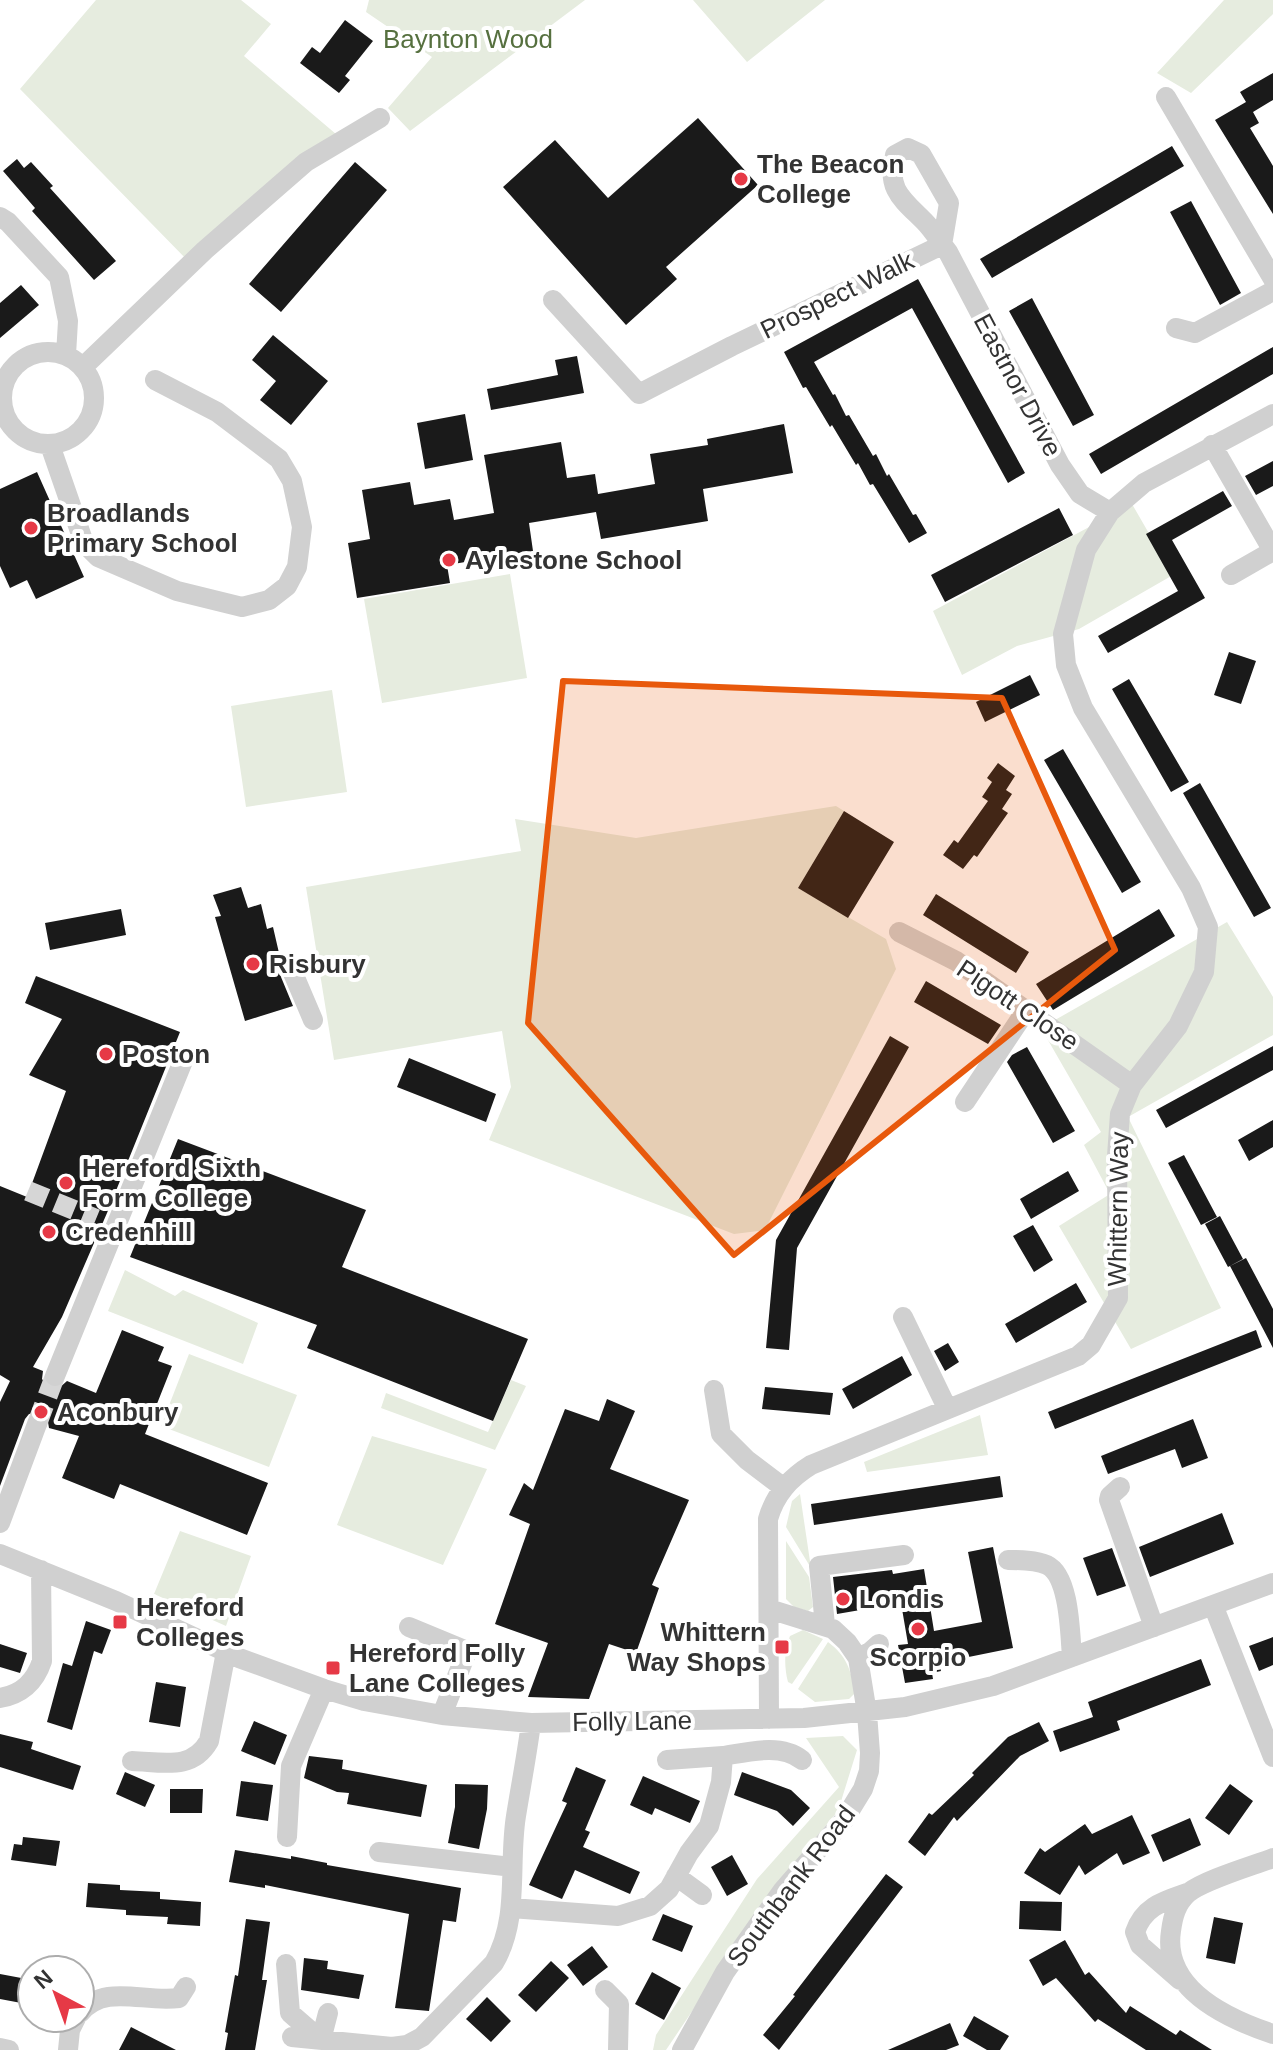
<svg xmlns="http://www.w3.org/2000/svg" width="1273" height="2050" font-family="Helvetica,sans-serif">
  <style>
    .green { fill: #e6ecdf }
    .building { fill: #1a1a1a }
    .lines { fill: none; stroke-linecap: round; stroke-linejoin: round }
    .minor-tunnel { stroke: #d6d6d6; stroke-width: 20; stroke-dasharray: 20 10; stroke-linecap: butt }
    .minor { stroke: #d0d0d0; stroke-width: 20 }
    .marked { fill: #e8590c; fill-opacity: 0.2; stroke: #e8590c; stroke-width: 6; stroke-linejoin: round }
    .poi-dot { fill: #e63946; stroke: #fff; stroke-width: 3 }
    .labels { text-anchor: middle; stroke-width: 8; stroke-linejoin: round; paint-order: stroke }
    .park-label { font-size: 26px; fill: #56703f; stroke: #fff }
    .poi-label { font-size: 26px; font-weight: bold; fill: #333; stroke: #fff; text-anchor: start }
    .street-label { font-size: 26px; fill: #333; stroke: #fff }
  </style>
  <rect width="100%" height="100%" fill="#fff"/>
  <path class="green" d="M96 0H241L271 24 244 56 343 140 191 264 20 89Z
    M369 0H585L410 131 388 108 432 57 366 12Z
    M693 0H825L747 62Z
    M1224 0H1273V14L1191 93 1157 73Z
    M1132 504 1173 575 1079 629 1017 646 962 675 933 611Z
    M510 574 527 678 382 703 364 599Z
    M332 690 347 792 246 807 231 706Z
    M836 806 844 811 798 888 886 939 896 969 765 1230 734 1234 489 1140 511 1087 502 1031 334 1060 306 887 521 851 515 819 636 838Z
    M1227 922 1273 997V1035L1128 1117 1221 1308 1131 1349 1059 1226 1110 1194 1084 1145 1101 1132 1041 1028Z
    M125 1270 175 1296 183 1290 258 1323 243 1364 108 1311Z
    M189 1354 297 1395 269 1467 161 1426Z
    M511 1380 526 1386 495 1450 381 1408 386 1393 488 1432Z
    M980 1415 988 1455 867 1472 864 1462Z
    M372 1436 487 1469 443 1565 337 1525Z
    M800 1494 811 1568 786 1527 792 1501Z
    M180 1531 251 1556 226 1626 154 1594Z
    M786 1541 809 1577 813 1607 808 1611 794 1607 786 1599Z
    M803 1630 823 1639 792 1684 788 1682C784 1667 784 1649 790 1636Z
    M828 1642C847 1656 851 1670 855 1693L849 1699 815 1702 798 1689Z
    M843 1736 857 1750 838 1811 781 1879 666 2050H653L656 2035 757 1879 839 1787 806 1738Z"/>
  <path class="building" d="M345 20 373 41 345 76 350 80 339 93 300 63 312 47 320 53Z
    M1273 73V100L1253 112 1259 123 1250 128 1273 166V214L1215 120 1246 102 1240 92Z
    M698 118 758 185 666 267 677 279 626 325 503 187 555 140 608 198Z
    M1172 146 1184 166 992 278 980 259Z
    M17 159 24 168 31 162 53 186 50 188 116 261 94 280 32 211 35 208 3 171Z
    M355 162 387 190 281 312 249 284Z
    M1191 201 1241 293 1220 305 1170 212Z
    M918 279 1025 473 1008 483 912 308 814 362 833 395 835 394 846 416 849 415 873 456 876 454 887 476 889 474 913 515 916 514 927 533 909 543 873 484 870 485 858 463 856 465 832 425 830 427 806 387 803 388 784 352Z
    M21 285 39 305 0 338V303Z
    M1032 298 1094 415 1073 426 1009 311Z
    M273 335 328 381 291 425 260 400 276 381 252 360Z
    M1273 347V374L1101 474 1089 454Z
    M577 356 584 393 491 410 487 389 558 375 555 360Z
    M465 414 473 460 425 469 417 423Z
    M784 424 793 473 703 489 708 521 601 539 596 512 529 523 533 551 447 565 450 583 357 598 348 543 370 539 362 490 410 482 414 505 450 499 454 520 494 513 484 455 561 442 567 478 595 474 598 494 655 484 650 454 708 445 707 439Z
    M1273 461V486L1256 495 1245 476Z
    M37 472 84 577 36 599 27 580 10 588 0 566V489Z
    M1223 491 1232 506 1172 540 1205 598 1108 653 1098 636 1178 591 1146 534Z
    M1059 508 1073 535 945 602 931 575Z
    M1229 652 1256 661 1241 704 1214 695Z
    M1030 675 1040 695 985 722 976 702Z
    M1129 679 1189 782 1171 792 1112 689Z
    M1063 749 1141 882 1122 893 1044 760Z
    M998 763 1015 776 1006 790 1012 794 1002 809 1008 813 977 857 974 855 963 869 943 855 954 840 958 843 988 801 982 797 992 782 987 778Z
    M1200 783 1271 908 1254 917 1183 793Z
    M844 811 894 842 848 918 798 888Z
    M241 887 248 908 261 904 267 929 273 927 282 966 281 977 293 1006 245 1021 215 917 221 916 213 895Z
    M936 894 1029 952 1016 973 923 915Z
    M121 909 126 935 50 950 45 923Z
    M1159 909 1175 936 1053 1010 1036 984Z
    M36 976 180 1032 107 1213 62 1317 33 1367 43 1371 42 1379 49 1388 58 1389 67 1381 96 1393 122 1330 164 1347 158 1361 172 1366 145 1434 268 1483 247 1535 120 1484 114 1499 62 1478 79 1436 49 1428 47 1416 41 1412 29 1414 25 1419 0 1486V1402L10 1381 0 1375V1186L27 1197 66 1091 29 1075 62 1019 25 1003Z
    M926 981 1001 1025 988 1044 914 1002Z
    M890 1036 909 1047 797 1248 789 1350 766 1348 776 1240Z
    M1273 1046V1070L1166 1128 1156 1110Z
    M1027 1047 1075 1131 1053 1143 1007 1062 1012 1055Z
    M409 1058 496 1094 486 1122 397 1087Z
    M1273 1120V1147L1249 1161 1238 1140Z
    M178 1139 366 1210 342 1267 528 1339 493 1421 307 1348 317 1325 130 1257Z
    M1184 1155 1217 1217 1201 1225 1168 1163Z
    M1068 1171 1079 1191 1031 1219 1020 1199Z
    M1220 1216 1243 1259 1228 1267 1205 1224Z
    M1033 1225 1053 1260 1034 1272 1013 1236Z
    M1246 1258 1273 1309V1348L1230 1266Z
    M1076 1283 1087 1302 1016 1343 1005 1324Z
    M1256 1330 1262 1347 1055 1429 1048 1412Z
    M948 1343 959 1362 945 1371 934 1351Z
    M902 1356 912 1375 853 1409 842 1389Z
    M765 1387 833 1393 830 1415 762 1409Z
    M607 1399 635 1411 610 1469 689 1500 652 1585 659 1588 636 1653 609 1644 589 1699 528 1697 548 1643 495 1624 530 1524 509 1515 524 1483 533 1490 565 1409 599 1421Z
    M1193 1419 1208 1458 1182 1468 1175 1449 1108 1474 1101 1456Z
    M1000 1476 1003 1497 814 1525 811 1504Z
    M1222 1513 1234 1544 1150 1577 1139 1547Z
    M993 1547 1013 1648 939 1663 941 1671 932 1673 933 1679 905 1683 898 1645 908 1644 901 1603 837 1614 833 1577 892 1570 893 1574 924 1569 934 1631 982 1622 968 1552Z
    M1112 1548 1126 1586 1097 1596 1083 1558Z
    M86 1621 111 1630 102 1654 94 1651 72 1730 47 1722 63 1663 72 1666Z
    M1273 1637V1665L1259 1671 1249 1646Z
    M0 1644 27 1653 20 1673 0 1667Z
    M1201 1659 1211 1685 1117 1721 1120 1730 1060 1752 1053 1731 1093 1717 1088 1702Z
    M156 1682 186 1687 180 1727 149 1722Z
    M254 1721 287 1735 275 1765 241 1751Z
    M1039 1722 1049 1741 1020 1756 957 1821 954 1817 925 1856 908 1842 929 1813 932 1815 974 1775 972 1773 1008 1737Z
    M0 1734 33 1742 31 1749 81 1766 73 1790 0 1767Z
    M309 1756 343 1760 342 1769 427 1785 421 1817 347 1804 349 1793 337 1792 304 1778Z
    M576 1767 606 1780 585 1830 590 1832 583 1847 640 1872 630 1894 575 1870 562 1899 529 1885 567 1803 562 1801Z
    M125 1772 155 1785 145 1807 116 1794Z
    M742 1772 791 1790 810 1808 793 1826 777 1811 734 1795Z
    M643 1776 700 1801 690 1823 655 1808 652 1815 630 1805Z
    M241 1781 273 1785 268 1821 236 1816Z
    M455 1784 488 1785 487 1809 479 1849 448 1843 455 1807Z
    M1230 1784 1253 1801 1229 1835 1205 1818Z
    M170 1789H203L202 1813H170Z
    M1132 1815 1150 1853 1123 1865 1117 1853 1085 1875 1079 1865 1060 1895 1024 1873 1040 1848 1045 1852 1085 1824 1092 1834Z
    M1190 1818 1201 1845 1163 1862 1151 1835Z
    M23 1837 60 1841 56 1866 11 1860 14 1844 22 1845Z
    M235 1850 291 1859V1856L327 1863V1865L461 1888 456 1922 443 1920 429 2011 395 2008 409 1914 265 1885V1888L229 1882Z
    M732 1855 748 1884 727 1896 711 1867Z
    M886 1874 903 1887 779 2050 763 2035 795 1996 793 1995Z
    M88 1883 120 1885V1890L160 1892V1899L201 1902 200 1926 167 1924 168 1917 126 1915V1910L86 1907Z
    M1020 1901 1062 1902 1061 1931 1019 1929Z
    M663 1914 693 1926 682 1952 652 1940Z
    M1214 1917 1243 1923 1235 1964 1206 1958Z
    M246 1919 270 1922 262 1980H267L255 2050H225L228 2033 225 2032 235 1975 238 1976Z
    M1065 1940 1085 1975 1089 1972 1126 2013 1130 2006 1176 2035 1180 2030 1212 2050H1146L1098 2019 1095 2022 1056 1978 1043 1986 1029 1960Z
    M592 1946 608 1967 583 1986 567 1965Z
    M304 1958 328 1961 327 1969 364 1975 359 1999 301 1990Z
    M551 1961 569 1978 536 2012 518 1995Z
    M652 1972 681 1988 664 2020 635 2004Z
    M0 1974 32 1980V2005L0 1999Z
    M487 1997 511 2021 491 2042 466 2019Z
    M974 2016 1009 2036 1000 2050H987L963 2036Z
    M950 2023 959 2045 946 2050H888Z
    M131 2027 176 2050H119Z"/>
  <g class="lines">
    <path class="minor-tunnel" d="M28 1191 96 1219
      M37 1424 55 1376"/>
    <path class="minor" d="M1166 97 1273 279
      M0 217 8 222 59 277 68 321 66 355
      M942 245 949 203 921 154 908 148 895 155C886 189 902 199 924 221 933 230 940 242 948 252L1060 465 1080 494 1110 512
      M553 300 639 394 732 346 942 245
      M1176 328 1195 333 1273 291
      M2 398a46 46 0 1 1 92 0a46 46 0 1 1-92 0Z
      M83 367 205 250 306 162 380 118
      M50 445 84 543 98 557 177 591 242 607 269 600 287 586 297 567 302 527 292 481 279 459 217 412 155 380
      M1212 445 1273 551
      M1231 575 1273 551
      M899 932 956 961 1132 1085
      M293 973 313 1020
      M965 1102 1027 1009
      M903 1317 947 1408
      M55 1376 183 1061
      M714 1390 721 1434 747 1460 784 1488
      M1120 1487 1110 1496 1109 1500 1154 1627
      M0 1523 37 1424
      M0 1554 116 1601 239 1658 324 1689 364 1701 442 1715 531 1723 804 1718 905 1707 993 1686 1273 1583
      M1008 1560C1020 1560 1036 1560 1047 1565 1070 1576 1070 1635 1072 1657
      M1213 1605 1273 1757
      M825 1625 819 1566 904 1555
      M409 1627 467 1651 442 1715
      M858 1658 870 1652 879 1644
      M0 1698C22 1694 35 1682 42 1661L41 1570
      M769 1719 768 1519C775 1494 790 1478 811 1465L1078 1356 1091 1345 1118 1298 1117 1156 1120 1114 1132 1085 1178 1026 1204 972 1208 927 1191 888 1083 708 1066 665 1063 634 1086 550 1110 512 1144 483 1273 414
      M723 1756C748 1752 781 1743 802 1760
      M132 1761C163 1762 192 1771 209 1741L226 1652
      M287 1837 291 1766 324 1689
      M379 1852 512 1867
      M1273 1858C1252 1866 1204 1880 1188 1893 1176 1904 1173 1916 1171 1931 1162 1989 1228 2019 1273 2034
      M676 1876 702 1895
      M511 1908 618 1916 650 1906 669 1889 689 1853 709 1826 721 1782 723 1756 667 1760
      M286 1964 290 2013 321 2040 328 2013
      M1180 1980 1140 1945 1135 1932C1144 1906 1164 1901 1187 1893
      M605 1990 619 2004 618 2050
      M80 2013C105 1983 143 2003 179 1998L186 1987
      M292 2037 392 2047 407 2045 422 2037 494 1963C520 1919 508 1865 516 1816 521 1785 527 1754 531 1723
      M0 2048 9 2050
      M68 2050 70 2030 76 2018
      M682 2050 725 1972 783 1890 844 1820 863 1789 869 1771 870 1753 867 1713 858 1658 847 1642 833 1629 769 1609"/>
  </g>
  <path class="marked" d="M563 681 1002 698 1115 950 734 1255 528 1023Z"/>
  <g class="poi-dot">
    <circle cx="741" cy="179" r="8"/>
    <circle cx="31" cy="528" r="8"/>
    <circle cx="449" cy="560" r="8"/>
    <circle cx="253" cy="964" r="8"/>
    <circle cx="106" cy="1054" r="8"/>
    <circle cx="66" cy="1183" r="8"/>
    <circle cx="49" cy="1232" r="8"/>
    <circle cx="41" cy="1412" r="8"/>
    <circle cx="843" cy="1599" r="8"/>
    <rect x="112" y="1614" width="16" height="16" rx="4"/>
    <circle cx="918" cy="1629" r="8"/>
    <rect x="774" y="1639" width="16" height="16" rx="4"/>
    <rect x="325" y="1660" width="16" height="16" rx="4"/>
  </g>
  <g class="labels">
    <g class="park-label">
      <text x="468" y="48">Baynton Wood</text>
    </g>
    <g class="poi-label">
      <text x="757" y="173">The Beacon<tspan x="757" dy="30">College</tspan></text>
      <text x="47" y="522">Broadlands<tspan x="47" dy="30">Primary School</tspan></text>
      <text x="465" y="569">Aylestone School</text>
      <text x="269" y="973">Risbury</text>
      <text x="122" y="1063">Poston</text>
      <text x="82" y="1177">Hereford Sixth<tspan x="82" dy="30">Form College</tspan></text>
      <text x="65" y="1241">Credenhill</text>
      <text x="57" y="1421">Aconbury</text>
      <text x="859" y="1608">Londis</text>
      <text x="136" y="1616">Hereford<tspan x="136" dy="30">Colleges</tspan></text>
      <text x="766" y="1641" text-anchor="end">Whittern<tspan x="766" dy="30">Way Shops</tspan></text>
      <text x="349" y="1662">Hereford Folly<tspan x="349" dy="30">Lane Colleges</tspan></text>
      <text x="918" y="1666" text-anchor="middle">Scorpio</text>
    </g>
    <g class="street-label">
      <text transform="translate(837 295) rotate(-26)" y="9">Prospect Walk</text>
      <text transform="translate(1018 385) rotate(62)" y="9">Eastnor Drive</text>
      <text transform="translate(1018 1005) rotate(34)" y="9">Pigott Close</text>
      <text transform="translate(1118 1209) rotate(-89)" y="9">Whittern Way</text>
      <text transform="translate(632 1721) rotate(-1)" y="9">Folly Lane</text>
      <text transform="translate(791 1886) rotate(-53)" y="9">Southbank Road</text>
    </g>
  </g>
  <g transform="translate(56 1994) rotate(319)"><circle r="38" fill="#ffffff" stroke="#adadad" stroke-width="2"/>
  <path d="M0-6L14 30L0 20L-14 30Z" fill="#e63946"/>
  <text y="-12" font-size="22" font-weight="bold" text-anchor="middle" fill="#333333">N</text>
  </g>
</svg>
